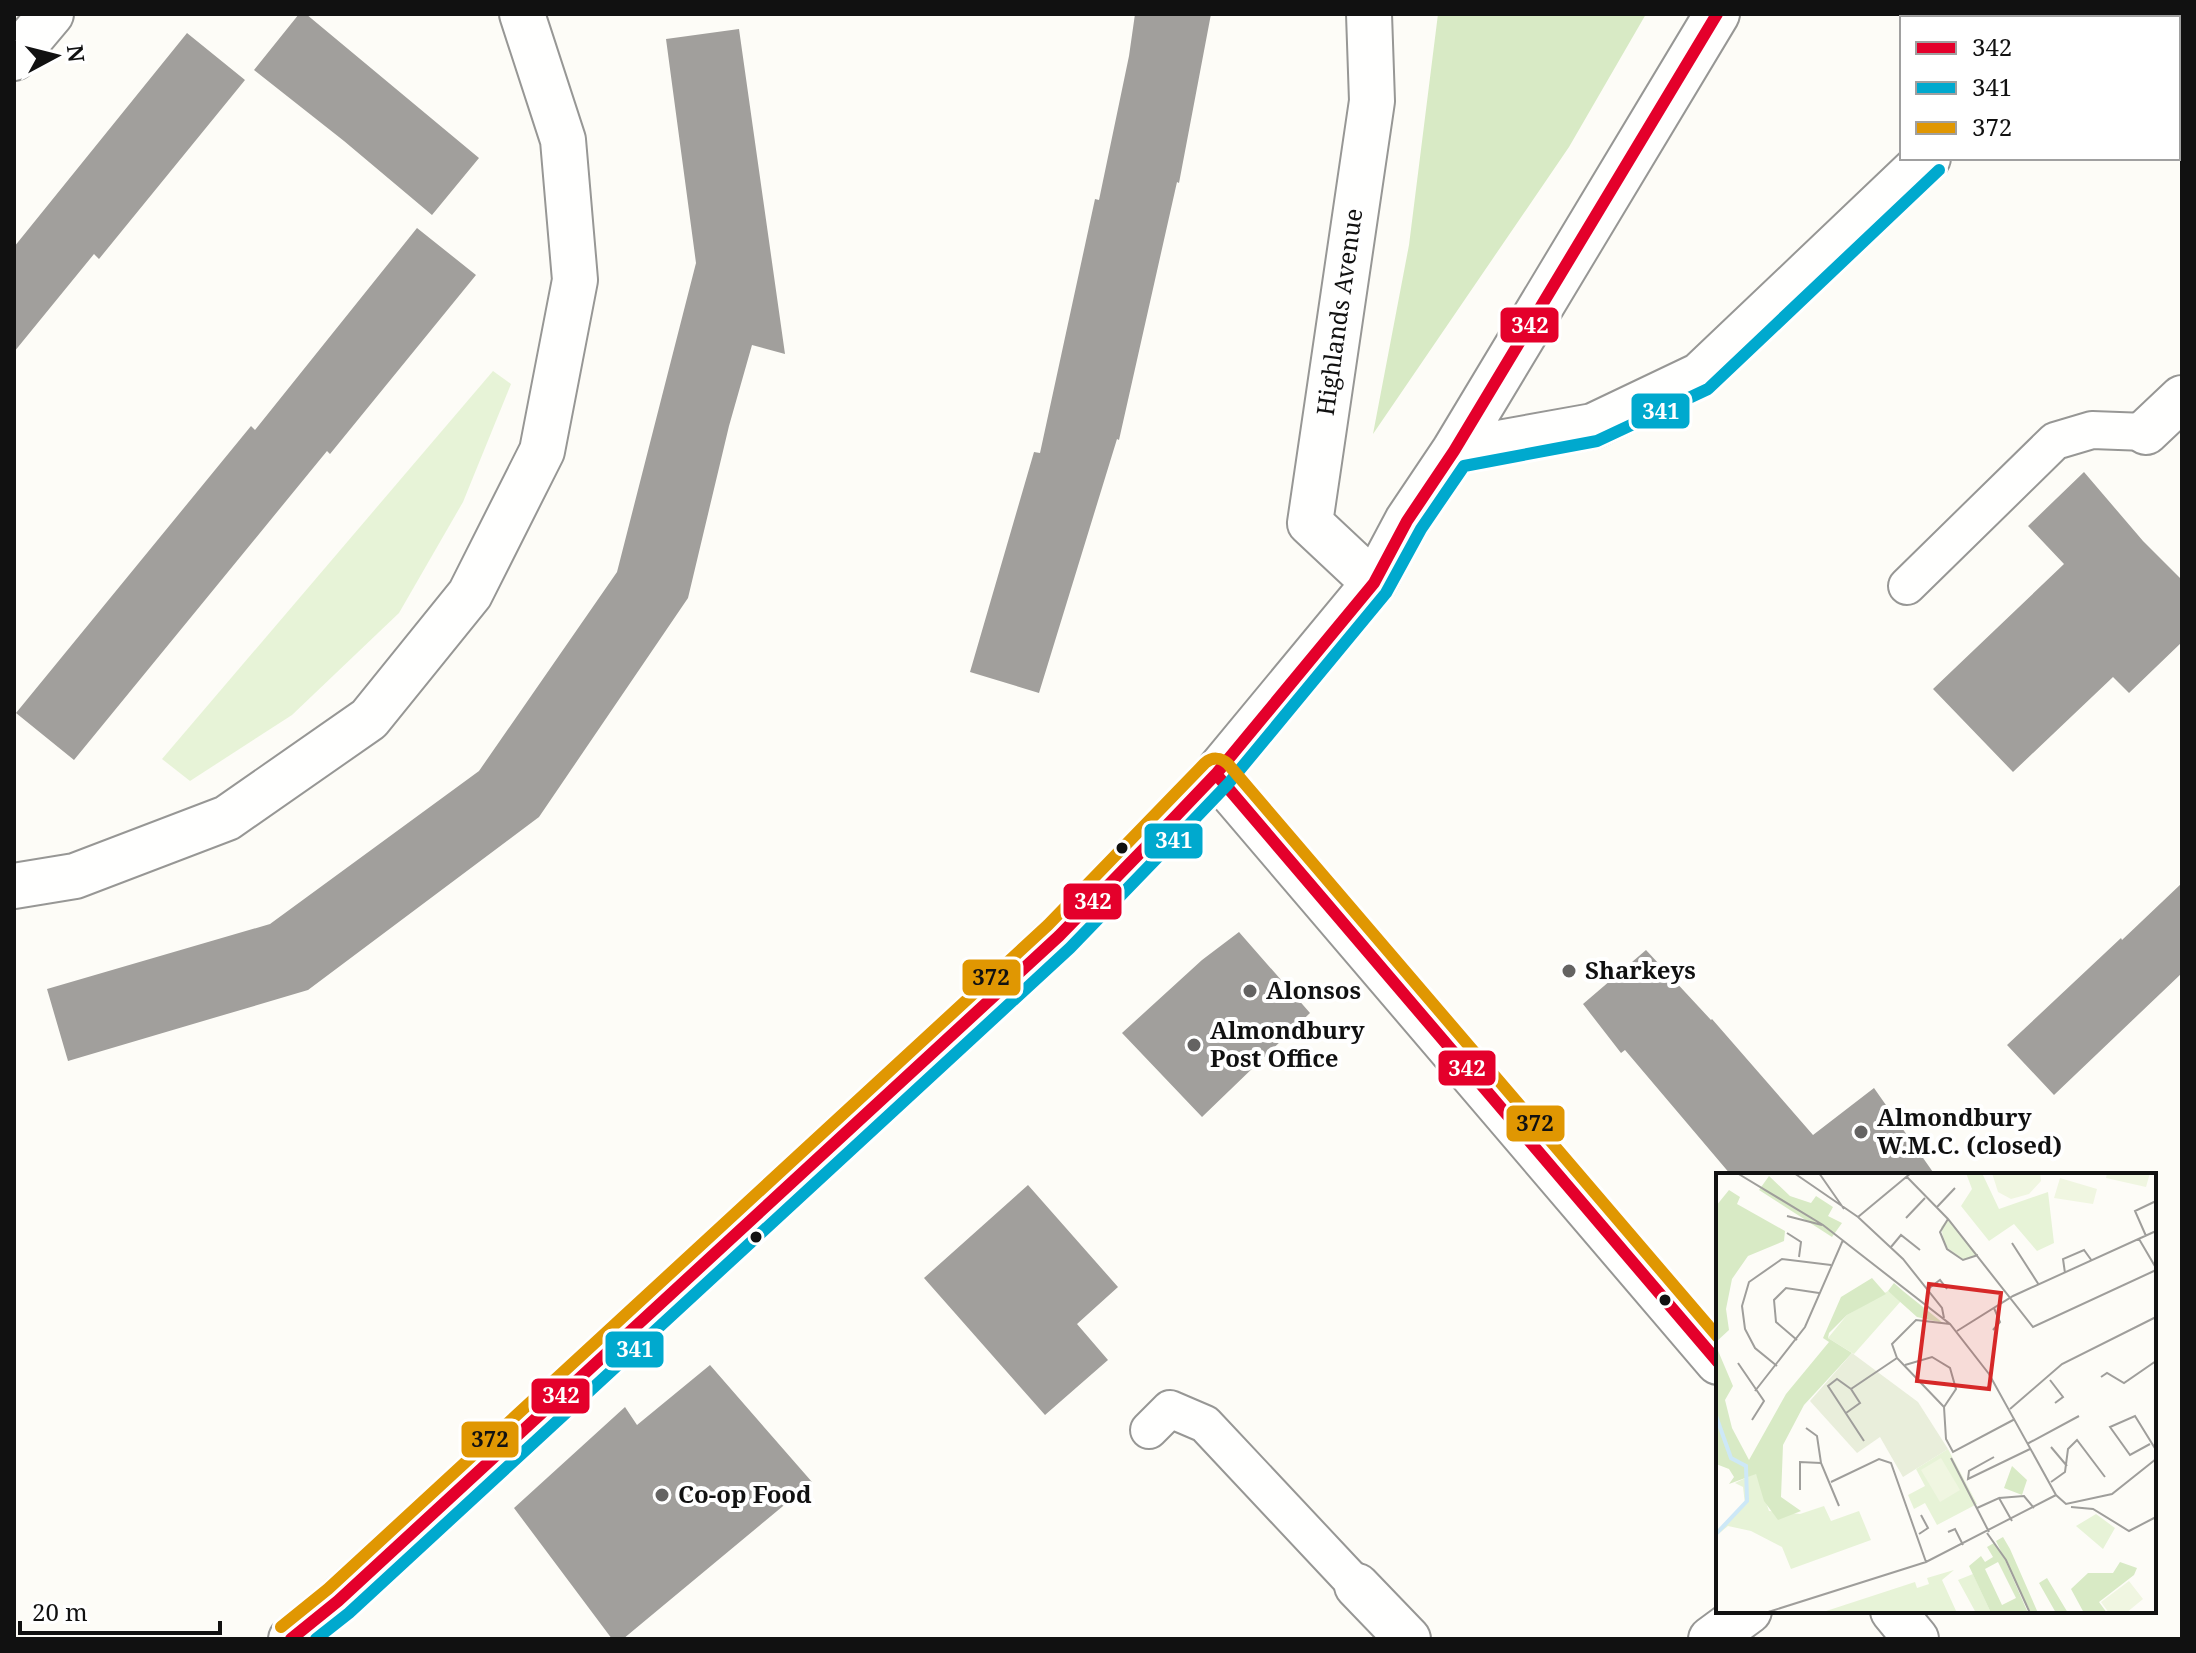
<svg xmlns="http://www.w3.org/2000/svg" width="2196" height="1653" font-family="'Noto Serif',serif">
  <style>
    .green { fill: #e7f3d7 }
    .forest { fill: #d8eac5 }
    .building { fill: #a19f9c }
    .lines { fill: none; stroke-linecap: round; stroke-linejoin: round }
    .service-casing { stroke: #979795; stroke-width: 40 }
    .minor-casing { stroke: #979795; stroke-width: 48 }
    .service { stroke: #fffffe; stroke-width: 36 }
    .minor { stroke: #fffffe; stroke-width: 44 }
    .bus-1-casing { stroke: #fff; stroke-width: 18 }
    .bus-2-casing { stroke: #fff; stroke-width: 18 }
    .bus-3-casing { stroke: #fff; stroke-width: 18 }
    .bus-1 { stroke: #e4002b; stroke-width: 12 }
    .bus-2 { stroke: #00a9ce; stroke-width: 12 }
    .bus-3 { stroke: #e09702; stroke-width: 12 }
    .bus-dot { fill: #111; stroke: #fff; stroke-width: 3 }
    .poi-dot { fill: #646362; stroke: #fff; stroke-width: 3 }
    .labels { text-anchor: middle; stroke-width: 8; stroke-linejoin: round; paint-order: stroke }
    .street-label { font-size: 24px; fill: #111; stroke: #fff }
    .poi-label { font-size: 24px; font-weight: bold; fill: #111; stroke: #fff; text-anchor: start }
    .inset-river { fill: none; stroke: #cde8f7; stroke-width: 4 }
    .inset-road { fill: none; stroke: #9f9e9b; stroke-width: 2 }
    .view { fill: #d62828; fill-opacity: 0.15; stroke: #d62828; stroke-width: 4 }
    .inset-edge { fill: none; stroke: #111; stroke-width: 4 }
    .line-badge { stroke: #fff; stroke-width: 3 }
    .badge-label { font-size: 22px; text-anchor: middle; font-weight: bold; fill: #fff }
    .pale-badge-label { font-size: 22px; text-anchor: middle; font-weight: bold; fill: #111 }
  </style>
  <rect width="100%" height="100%" fill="#fdfcf7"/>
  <path class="green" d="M493 371 511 384 463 502 399 613 292 715 190 781 162 759Z"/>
  <path class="forest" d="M1438 14H1646L1569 147 1373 434 1409 245Z"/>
  <path class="building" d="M299 14H306L479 158 432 215 344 141 254 70Z
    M1135 14H1211L1179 183 1177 182 1119 440 1117 439 1039 693 970 672 1034 452 1040 453 1095 199 1099 200 1129 56Z
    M739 29 785 354 752 345 729 426 688 598 539 817 308 990 68 1061 47 989 270 924 479 771 617 572 696 263 666 39Z
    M187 33 245 80 99 259 94 254 14 352V247Z
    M417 228 476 275 330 454 327 451 74 760 16 713 251 426 255 430Z
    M2084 472 2143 541 2182 580V642L2129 693 2113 677 2013 772 1933 689 2064 564 2028 526Z
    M2182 883V973L2054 1095 2007 1045 2121 938 2122 940Z
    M1239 932 1310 1013 1202 1117 1122 1033 1202 960Z
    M1646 950 1711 1020 1712 1019 1813 1135 1874 1088 1935 1175H1731L1625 1050 1621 1053 1583 1004Z
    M1028 1185 1118 1287 1077 1324 1108 1360 1045 1415 924 1278Z
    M710 1365 812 1482 623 1639H612L514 1508 625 1407 637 1425Z"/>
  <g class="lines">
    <defs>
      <path id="service" d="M1907 586 2055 441 2092 430 2146 432
        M1149 1430 1170 1409 1205 1424 1357 1586"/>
      <path id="minor" d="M1369 14 1372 101 1310 523 1374 583
        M2092 14 2096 18
        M14 58 51 14
        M2178 96 2182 100
        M2146 432 2182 398
        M1454 451 1593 426 1700 375 1928 158
        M1216 774 1718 1362
        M14 886 75 876 227 818 369 719 470 594 542 451 575 280 563 140 522 14
        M1357 1586 1408 1639
        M1893 1611 1916 1639
        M291 1639 338 1601 1059 936 1173 819 1216 774 1374 583 1407 521 1454 451 1717 14
        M1711 1639 1749 1611"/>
    </defs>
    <use href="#service" class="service-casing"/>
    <use href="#minor" class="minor-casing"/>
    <use href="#service" class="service"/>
    <use href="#minor" class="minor"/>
    <defs>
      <path id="bus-1" d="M1216 774 1718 1362
        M291 1639 338 1601 1059 936 1173 819 1216 774 1374 583 1407 521 1454 451 1717 14"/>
      <path id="bus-2" d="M316 1639 349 1613 1070 948 1184 830 1228 784 1386 593 1421 529 1464 466 1597 441 1708 389 1939 170"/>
      <path id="bus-3" d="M281 1627 328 1589 1048 925 1205 763C1212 757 1221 757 1228 764L1718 1337"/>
    </defs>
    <use href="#bus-1" class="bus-1-casing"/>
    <use href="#bus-2" class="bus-2-casing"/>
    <use href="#bus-3" class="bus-3-casing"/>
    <use href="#bus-1" class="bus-1"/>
    <use href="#bus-2" class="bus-2"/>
    <use href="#bus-3" class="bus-3"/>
  </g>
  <g class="bus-dot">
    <circle cx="1122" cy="848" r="7"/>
    <circle cx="756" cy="1237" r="7"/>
    <circle cx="1665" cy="1300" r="7"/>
  </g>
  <g class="poi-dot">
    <circle cx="1569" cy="971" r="8"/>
    <circle cx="1250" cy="991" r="8"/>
    <circle cx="1194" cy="1045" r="8"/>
    <circle cx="1861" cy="1132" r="8"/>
    <circle cx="662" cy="1495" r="8"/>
  </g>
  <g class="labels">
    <g class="street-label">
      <text transform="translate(1340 312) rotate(-82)" y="8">Highlands Avenue</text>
    </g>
    <g class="poi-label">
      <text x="1585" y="979">Sharkeys</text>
      <text x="1266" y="999">Alonsos</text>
      <text x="1210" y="1039">Almondbury<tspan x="1210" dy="28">Post Office</tspan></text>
      <text x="1877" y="1126">Almondbury<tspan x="1877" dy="28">W.M.C. (closed)</tspan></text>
      <text x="678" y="1503">Co-op Food</text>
    </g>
  </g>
  <g transform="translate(1716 1173)">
    <rect width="440" height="440" fill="#fdfcf7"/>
    <path d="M250 0H266L283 36 332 19 338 70 321 78 298 51 273 68 245 33 256 16ZM232 46 262 82 247 87 229 73 225 54ZM172 118 185 128 138 181 112 165 131 142ZM232 276 261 331 221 352 209 330 198 336 192 322 209 313 200 296ZM40 300 53 338 84 341 108 333 115 348 143 338 155 367 75 396 66 374 35 358 12 353 0 363 29 331 27 314 19 310ZM380 341 399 355 387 376 360 353ZM238 397 226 407 241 440H104L199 409 201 415 213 411 211 405ZM257 401 275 440H260L242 407Z" fill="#e7f3d7"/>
    <path d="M53 3 74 23 95 30 100 23 117 34 112 43 126 50 116 64 43 17ZM13 17 24 24 21 31 69 58 68 68 32 83 16 106 10 136 13 157 0 169V33ZM156 105 170 121 131 142 113 160 112 165 136 180 88 232 67 272 65 324 85 338 62 347 48 328 40 301 13 311 18 304 13 296 0 291V173L17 213 9 227 16 255 33 287 70 221 113 169 107 165 125 124ZM178 110 187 118 227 150 201 144 172 118ZM296 293 311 307 306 322 288 315ZM287 364 294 376 322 440H315L280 368ZM278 370 289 387 312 440H275L253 393 265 383 269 389 277 384 271 374ZM282 389 300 425 286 432 269 396ZM404 389 421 395 418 402 383 429 391 440H368L355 416 372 400H397ZM331 405 352 440H340L323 410Z" fill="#d8eac5" fill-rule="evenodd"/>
    <path d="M136 180 202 229 232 276 187 304 164 264 141 280 94 228Z" fill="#e9eedb"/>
    <path d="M276 0H324L325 8 313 21 295 26 282 19ZM391 0H434L430 14 390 5ZM344 5 381 16 377 31 338 25ZM225 285 244 317 224 329 205 297ZM413 408 427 426 410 440H393L385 429Z" fill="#f0f6e1"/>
    <path class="inset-river" d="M0 243 15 285 30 293 31 328 0 361"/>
    <path class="inset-road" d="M21 0 107 52 234 151 273 201 340 322 350 331 396 321 440 286M78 0 142 44 187 86 226 135 228 145M103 0 128 36M190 3 232 46 317 154 440 97M221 34 239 15M71 43 106 52M142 44 195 0M190 45 209 25M232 46 224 59 231 76 247 87 262 82M71 60 85 69 83 84M430 63 419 38 440 28M423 66 440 95M296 70 323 112M175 74 185 62 204 77M349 100 347 86 368 77 376 88M212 116 224 107 231 116M234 151 200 147 176 171 181 185 228 234 230 266 237 279 299 246M277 157 284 149 278 135M241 158 297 123 440 58M81 167 60 149 58 127 70 115 103 120M22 190 48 228 36 247M189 192 216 184 234 195 240 216 228 234M61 193 39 175 29 156 26 133 33 109 66 86 115 92M385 204 391 200 408 210 440 188M334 207 347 224 339 230M135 216 121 206 112 213 148 268M39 218 89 154 127 67M294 236 346 191 440 144M130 240 144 230 135 216 181 185M90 255 101 263 105 290 123 333M311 271 363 243M434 271 414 282 394 254 419 243 440 277M335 274 351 293M278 284 253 298 252 306 314 276M235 285 273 359M115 309 163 286 175 290 210 389M335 309 349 299 352 276 361 267 389 304M84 317V289L105 290M283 325 308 323 318 335M355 334 377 336 413 358 440 344M261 335 283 325 296 348M232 359 239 356 247 372M271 360 290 387 314 440M203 361 212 355 205 342M49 440 210 389 340 322"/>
    <path class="view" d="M213 111 285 120 273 216 201 208Z"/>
    <rect width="440" height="440" class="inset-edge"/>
  </g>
  <g class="line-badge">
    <rect x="1499" y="306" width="61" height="38" rx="8" fill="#e4002b"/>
    <rect x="1630" y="392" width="61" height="38" rx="8" fill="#00a9ce"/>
    <rect x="1143" y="822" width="61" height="38" rx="8" fill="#00a9ce"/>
    <rect x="1062" y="882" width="61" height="39" rx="8" fill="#e4002b"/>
    <rect x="961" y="958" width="61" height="39" rx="8" fill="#e09702"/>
    <rect x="1437" y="1049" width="60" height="38" rx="8" fill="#e4002b"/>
    <rect x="1505" y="1104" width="61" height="39" rx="8" fill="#e09702"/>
    <rect x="604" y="1330" width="61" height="39" rx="8" fill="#00a9ce"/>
    <rect x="530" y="1377" width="61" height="38" rx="8" fill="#e4002b"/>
    <rect x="460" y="1420" width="60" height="39" rx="8" fill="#e09702"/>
  </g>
  <g class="badge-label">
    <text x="1530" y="333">342</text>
    <text x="1661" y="419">341</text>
    <text x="1174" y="848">341</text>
    <text x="1093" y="909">342</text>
    <text x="1467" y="1076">342</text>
    <text x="635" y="1357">341</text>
    <text x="561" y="1403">342</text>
  </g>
  <g class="pale-badge-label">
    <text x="991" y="985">372</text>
    <text x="1535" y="1131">372</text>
    <text x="490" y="1447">372</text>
  </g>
  <rect width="2196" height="1653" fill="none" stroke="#111111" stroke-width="32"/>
  <rect x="1900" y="16" width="280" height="144" fill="#ffffff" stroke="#a0a0a0" stroke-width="2"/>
  <rect x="1916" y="42" width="40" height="12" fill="#e4002b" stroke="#a0a0a0" stroke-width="2"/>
  <text x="1972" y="56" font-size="24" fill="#111111">342</text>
  <rect x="1916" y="82" width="40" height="12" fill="#00a9ce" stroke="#a0a0a0" stroke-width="2"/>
  <text x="1972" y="96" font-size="24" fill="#111111">341</text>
  <rect x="1916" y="122" width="40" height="12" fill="#e09702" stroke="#a0a0a0" stroke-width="2"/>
  <text x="1972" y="136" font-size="24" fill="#111111">372</text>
  <g transform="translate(56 56) rotate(83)" stroke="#ffffff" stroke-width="6" paint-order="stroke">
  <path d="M0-6L14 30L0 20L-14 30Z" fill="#111111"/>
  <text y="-12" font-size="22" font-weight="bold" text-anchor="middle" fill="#111111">N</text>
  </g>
  <path d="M20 1621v12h200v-12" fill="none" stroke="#111111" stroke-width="4"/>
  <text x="32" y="1621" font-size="24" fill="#111111" stroke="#ffffff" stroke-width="6" paint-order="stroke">20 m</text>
</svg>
